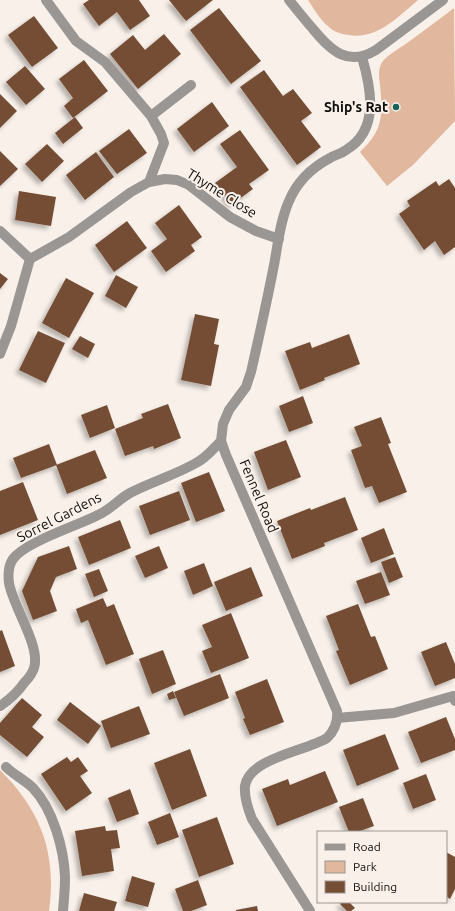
<svg xmlns="http://www.w3.org/2000/svg" width="455" height="911" font-family="Ubuntu,sans-serif">
  <style>
    .green { fill: #e1b79d }
    .building { fill: #744e35; filter: url(#shadow) }
    .lines { fill: none; stroke-linecap: round; stroke-linejoin: round }
    .lane { stroke: #9a9693; stroke-width: 10 }
    .street { stroke: #9a9693; stroke-width: 10 }
    .poi-dot { fill: #1a6358; stroke: #f9f0ea; stroke-width: 1.5 }
    .labels { text-anchor: middle; stroke-width: 4; stroke-linejoin: round; paint-order: stroke }
    .poi-label { font-size: 14px; font-weight: bold; fill: #0f0d0b; stroke: #f9f0ea; text-anchor: end }
    .street-label { font-size: 14px; fill: #0f0d0b; stroke: #f9f0ea }
  </style>
  <defs>
    <filter id="shadow"><feDropShadow dx="-3.5" dy="3.5" stdDeviation="2" flood-color="#0004"/></filter>
  </defs>
  <rect width="100%" height="100%" fill="#f9f0ea"/>
  <path class="green" d="M308 0H418C398 17 377 40 348 35 341 34 334 32 329 27 320 20 314 9 308 0Z
    M454 8 455 121 413 165 387 186 360 152C383 131 383 115 380 85 379 78 378 71 381 64 386 55 399 49 407 43 423 31 439 20 454 8Z
    M0 770C41 811 57 853 49 911H0Z"/>
  <path class="building" d="M89 0H139L150 16 130 30 117 12 99 26 83 4Z
    M169 0H213L186 21Z
    M219 8 261 61 231 84 190 30Z
    M34 16 58 48 32 67 8 35Z
    M164 34 181 54 138 89 110 54 133 35 145 50Z
    M84 60 108 91 73 118 64 106 73 98 59 79Z
    M25 66 45 89 26 105 6 82Z
    M264 70 283 96 293 89 312 113 301 121 321 147 297 165 240 87Z
    M0 94 17 111 0 128Z
    M212 102 229 126 194 152 177 129Z
    M75 117 83 128 63 144 55 133Z
    M129 129 147 153 117 174 99 151Z
    M240 130 269 170 249 184 253 189 231 205 215 183 237 167 220 144Z
    M47 144 64 161 42 182 25 164Z
    M0 151 18 169 0 186Z
    M96 152 114 177 85 200 66 175Z
    M449 179 455 188V247L444 255 435 241 424 250 399 214 410 206 407 201 436 181 439 186Z
    M19 191 56 197 51 226 15 220Z
    M179 205 202 237 191 245 195 251 166 272 151 251 167 239 155 223Z
    M127 221 147 248 114 272 95 245Z
    M0 273 8 279 0 289Z
    M116 275 138 287 126 308 105 296Z
    M66 278 94 293 69 338 42 323Z
    M195 314 219 319 214 344 219 345 211 386 181 380Z
    M38 331 65 343 46 383 19 370Z
    M349 334 360 364 324 378 325 380 300 390 285 351 310 342 312 348Z
    M80 336 95 344 88 358 72 349Z
    M303 396 313 423 289 432 279 406Z
    M168 404 181 438 154 449 153 446 125 456 115 429 143 418 141 414Z
    M107 405 115 428 90 438 81 415Z
    M381 417 391 443 388 444 407 492 379 503 372 486 365 488 351 450 362 446 354 427Z
    M286 440 301 477 268 490 254 452Z
    M49 444 57 465 21 478 13 458Z
    M95 450 107 478 67 494 56 465Z
    M209 472 225 511 196 522 181 483Z
    M23 482 38 520 0 535V491Z
    M179 491 190 520 150 535 139 506Z
    M345 497 358 530 324 543 325 546 292 559 277 521 310 508 311 510Z
    M120 520 131 548 89 565 78 537Z
    M384 528 394 554 371 563 361 538Z
    M69 546 77 569 56 577 50 591 57 611 33 620 22 591 38 557Z
    M159 546 168 568 145 578 135 556Z
    M395 557 403 577 389 583 381 562Z
    M204 563 213 586 193 595 184 571Z
    M251 567 263 596 226 611 214 582Z
    M99 569 108 591 94 597 85 574Z
    M381 572 390 595 365 604 356 581Z
    M103 598 107 607 114 604 134 654 106 665 88 620 81 623 76 609Z
    M358 604 371 637 375 636 388 669 350 685 336 651 339 650 326 616Z
    M231 613 249 658 211 673 202 651 212 647 202 625Z
    M2 630 15 666 0 672V631Z
    M446 642 455 664V678L435 686 421 652Z
    M163 650 176 684 152 694 139 659Z
    M220 674 229 698 184 716 174 692Z
    M267 679 284 722 250 735 243 719 245 718 235 692Z
    M173 691 176 698 169 700 167 694Z
    M22 698 42 715 32 727 44 737 27 757 0 735V723Z
    M70 702 101 726 88 744 57 720Z
    M139 706 150 734 111 748 101 721Z
    M446 717 455 739V750L421 763 408 732Z
    M385 734 399 769 357 786 343 750Z
    M190 749 207 796 172 810 154 763Z
    M67 757 71 762 78 757 88 771 80 776 92 793 66 811 41 774Z
    M325 771 338 802 277 826 262 789 288 779 290 785Z
    M426 774 436 800 413 809 403 783Z
    M130 789 139 814 117 822 108 798Z
    M363 798 374 826 357 832H349L339 807Z
    M170 813 179 837 157 845 148 822Z
    M217 817 234 864 199 877 182 830Z
    M105 826 106 831 117 830 120 848 111 849 114 871 82 876 75 831Z
    M446 852 455 857V889L450 899 446 896Z
    M132 876 155 883 148 907 125 901Z
    M198 880 207 905 191 911H183L175 889Z
    M84 893 117 902 114 911H79Z
    M342 902H349L355 908 351 911H347L340 904Z
    M257 906 258 911H236V910Z"/>
  <g class="lines">
    <path class="lane" d="M46 0 76 41 105 62 151 116 161 134 164 143 149 182
      M151 116 191 85
      M337 718 394 713 453 696 455 701"/>
    <path class="street" d="M289 0C297 10 305 20 313 29 331 51 348 67 376 50L443 0
      M0 231 30 259
      M30 259 69 237 131 192 149 182 165 179 177 180 189 185 230 217 256 231 279 239
      M0 354 11 326 30 259
      M0 706C9 700 18 692 24 683 28 679 32 674 34 668 41 646 13 607 9 583 8 575 8 566 13 559 25 542 77 526 98 515 110 510 119 499 130 493 151 482 175 475 196 463 206 458 213 449 221 441
      M6 767C14 775 25 780 33 788 53 809 64 849 65 877 65 888 64 900 63 911
      M310 911 252 819C248 809 244 797 245 786 249 758 306 751 327 738 335 730 338 721 337 711L226 455 221 441 223 424 229 410 246 387 251 372C259 337 267 301 274 265 278 244 280 221 289 201 297 182 311 168 330 158 335 155 341 154 346 150 380 130 371 88 362 57"/>
  </g>
  <circle class="poi-dot" cx="396" cy="107" r="4"/>
  <g class="labels">
    <g class="poi-label">
      <text x="388" y="112">Ship's Rat</text>
    </g>
    <g class="street-label">
      <text transform="translate(222 193) rotate(32)" y="5">Thyme Close</text>
      <text transform="translate(259 496) rotate(67)" y="5">Fennel Road</text>
      <text transform="translate(59 517) rotate(-27)" y="5">Sorrel Gardens</text>
    </g>
  </g>
  <rect x="317" y="831" width="130" height="72" fill="#f9f0ea" stroke="#9b9591"/>
  <rect x="325" y="844" width="20" height="6" fill="#9a9693" stroke="#9b9591"/>
  <text x="353" y="851" font-size="12" fill="#0f0d0b">Road</text>
  <rect x="325" y="861" width="20" height="12" fill="#e1b79d" stroke="#9b9591"/>
  <text x="353" y="871" font-size="12" fill="#0f0d0b">Park</text>
  <rect x="325" y="881" width="20" height="12" fill="#744e35" stroke="#9b9591"/>
  <text x="353" y="891" font-size="12" fill="#0f0d0b">Building</text>
</svg>
